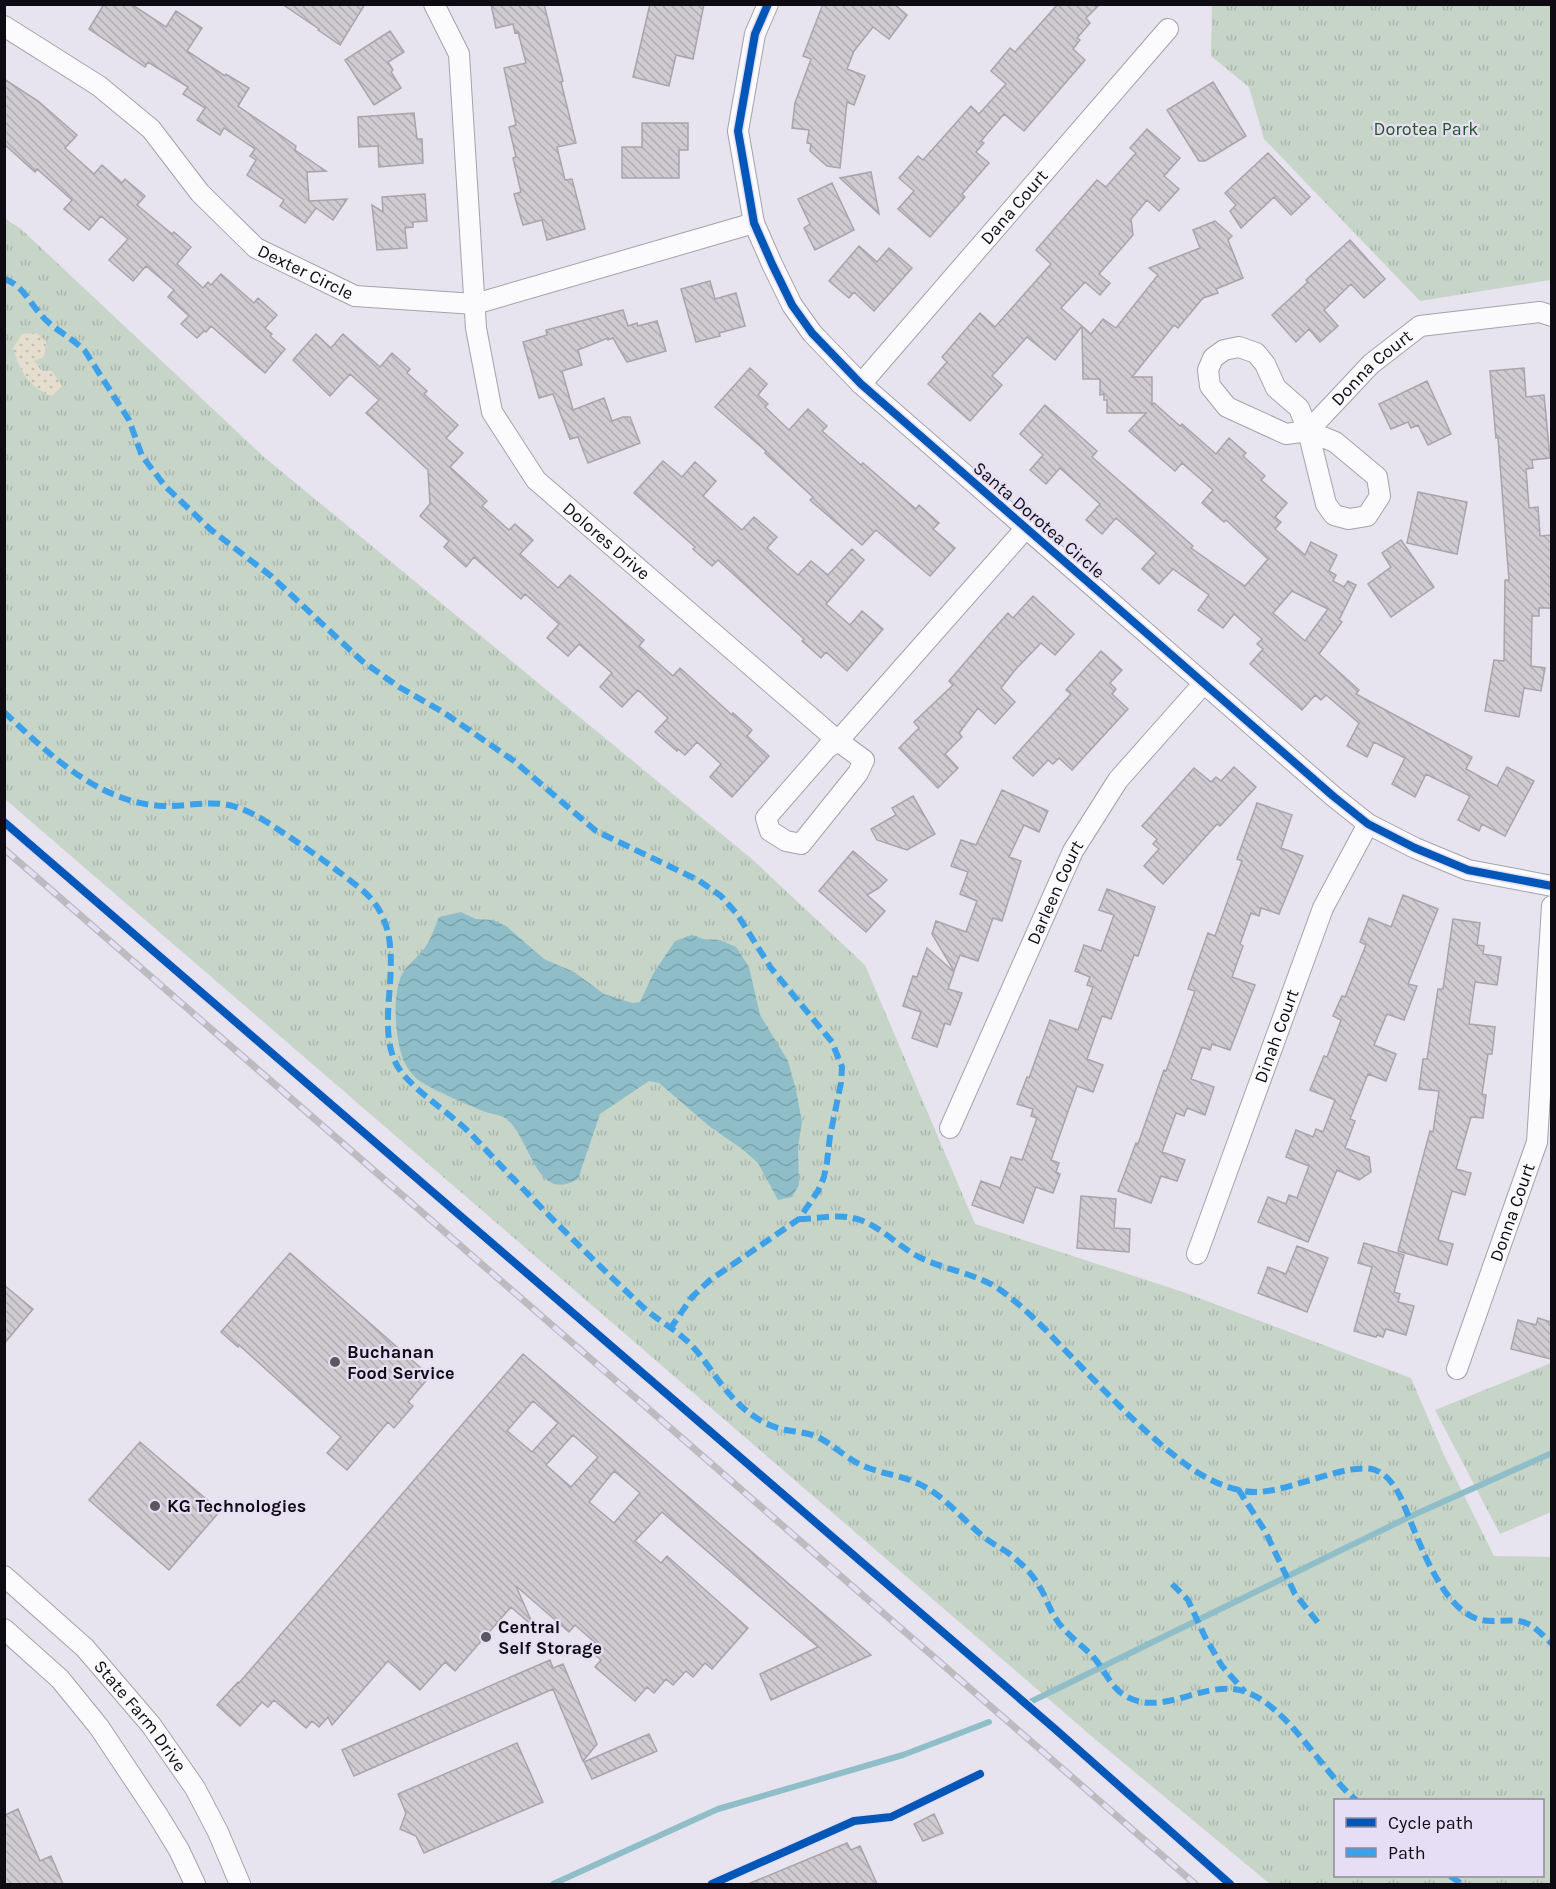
<svg xmlns="http://www.w3.org/2000/svg" width="1556" height="1889" font-family="Karla,sans-serif">
  <style>
    .grass { fill: url(#grass-tufts); fill-rule: evenodd }
    .sand { fill: url(#sand-dots) }
    .water { fill: url(#water-waves) }
    .lines { fill: none; stroke-linecap: round; stroke-linejoin: round }
    .stream { stroke: #8fbec9; stroke-width: 6 }
    .building { fill: url(#building-back-hatch); stroke: #a9a3aa; stroke-width: 1.5; fill-rule: evenodd }
    .minor-casing { stroke: #a5a2ab; stroke-width: 22 }
    .minor { stroke: #fbfbfd; stroke-width: 20 }
    .rail-casing { stroke: #bcbbbf; stroke-width: 7 }
    .rail { stroke: #e6def4; stroke-width: 4.5; stroke-dasharray: 14; stroke-linecap: butt }
    .quiet { stroke: #3da1ea; stroke-width: 6; stroke-dasharray: 12 6; stroke-linecap: butt }
    .cycleway-casing { stroke: #e6def4; stroke-width: 11 }
    .cycleway { stroke: #0057b8; stroke-width: 8 }
    .poi-dot { fill: #5a575f; stroke: #e6def4; stroke-width: 2 }
    .labels { text-anchor: middle; stroke-width: 4.5; stroke-linejoin: round; paint-order: stroke }
    .park-label { font-size: 18px; fill: #21551e; stroke: #e6def4 }
    .street-label { font-size: 18px; fill: #0e0b12; stroke: #e6def4 }
    .poi-label { font-size: 18px; font-weight: bold; fill: #0e0b12; stroke: #e6def4; text-anchor: start }
  </style>
  <defs>
    <pattern id="grass-tufts" width="24" height="20" patternUnits="userSpaceOnUse" patternTransform="scale(1.5)"><rect width="24" height="20" fill="#c7d5c8"/><path d="M3 7l-1-3M5 7V3M7 7l1-3M15 17l-1-3M17 17v-4M19 17l1-3" fill="none" stroke="#aab6ab"/></pattern>
    <pattern id="sand-dots" width="8" height="8" patternUnits="userSpaceOnUse" patternTransform="scale(1.5)"><rect width="8" height="8" fill="#e5decf"/><path d="M2 2h.1M6 6h.1" fill="none" stroke="#c3bdb1" stroke-width="1.8" stroke-linecap="round"/></pattern>
    <pattern id="water-waves" width="16" height="10" patternUnits="userSpaceOnUse" patternTransform="scale(1.5)"><rect width="16" height="10" fill="#8fbec9"/><path d="M0 5q4-4 8 0t8 0" fill="none" stroke="#7aa2ac"/></pattern>
    <pattern id="building-back-hatch" width="6" height="6" patternUnits="userSpaceOnUse" patternTransform="scale(1.5)"><rect width="6" height="6" fill="#d0cad1"/><path d="M-1 5l2 2M0 0l6 6M5-1l2 2" fill="none" stroke="#b1acb2"/></pattern>
  </defs>
  <rect width="100%" height="100%" fill="#e7e3ef"/>
  <path class="grass" d="M1212 5H1551V280L1420 301 1264 139 1249 87 1211 56Z
    M4 218 21 229 264 457 753 860 865 965 975 1224 1183 1292 1411 1378 1444 1455 1494 1556 1551 1557V1884H1270L1096 1740 5 799ZM1336 1800H1542V1876H1336Z
    M1551 1363V1512L1500 1534 1435 1410Z"/>
  <path class="sand" d="M36 333 46 341 44 357 34 361 42 371H52L62 386 52 396C27 386 21 372 13 348L22 334Z"/>
  <path class="water" d="M461 912 476 919 493 920 506 926 544 959 574 972 604 994 632 1003 640 1002 653 974 675 941 692 935 703 939 720 940 736 947 749 967 760 1015 788 1061 796 1090 802 1122 798 1147 799 1185 792 1197 778 1200 758 1163 742 1149 709 1126 659 1083 649 1081 600 1114 578 1179C534 1205 531 1135 505 1118 499 1114 489 1114 483 1111 468 1105 428 1088 417 1079 411 1074 404 1063 402 1056 395 1035 392 995 402 974 407 965 417 958 423 950 431 940 434 929 439 917Z"/>
  <g class="lines">
    <path class="stream" d="M1028 1703 1409 1517 1552 1453
      M553 1884 718 1809 903 1755 989 1722"/>
  </g>
  <path class="building" d="M104 4H131L166 27 176 11 202 28 187 51 225 76 226 74 249 88 238 106 296 146 295 150 326 171 307 172 309 201 347 199 333 220 316 208 305 223 280 206 284 200 247 175 256 160 250 156 255 149 224 128 220 135 197 120 205 108 183 94 188 87 148 62 145 67 89 29Z
    M282 4H365L340 45 318 30 319 29Z
    M491 4H544L563 81 561 82 576 143 557 147 565 180 572 179 585 229 547 240 542 220 523 225 514 194 521 192 513 158 516 157 509 127 516 125 504 68 526 63 518 32 515 33 513 24 496 28Z
    M650 4H704L693 59 676 55 669 86 633 77Z
    M823 4H894L907 15 889 39 873 27 854 51 847 69 865 76 854 105 847 102 840 168 827 166 810 151 811 144 807 143 809 130 792 128 795 103 811 59 803 56Z
    M1058 4H1100L1086 18 1090 23 1077 38 1080 40 1073 49 1085 60 1024 131 1004 114 981 141 984 143 976 152 989 163 962 194 965 197 930 237 898 209 914 191 899 178 918 156 923 160 971 106 979 114 1006 84 991 71 1010 48 1015 52Z
    M390 31 404 52 388 62 393 70 391 72 401 88 374 105 345 60Z
    M4 79 38 101 77 135 65 148 94 174 102 165 122 183 125 179 145 196 137 205 172 234 174 232 191 247 177 264 203 288 208 282 211 285 221 274 254 303 258 298 277 315 265 328 272 334 270 336 285 349 265 373 211 326 206 332 204 331 197 338 181 324 189 316 168 297 174 290 146 266 133 281 109 260 128 239 101 216 89 230 64 209 72 200 37 169 35 172 4 144Z
    M1213 82 1246 136 1205 161H1199L1167 110Z
    M414 113 417 139H422L423 163 379 167 378 146 359 147 358 117Z
    M642 123H688V150H679V178H622V147H642Z
    M1147 129 1180 158 1164 176 1179 189 1159 211 1147 200 1131 219 1133 235 1099 274 1110 283 1100 295 1085 282 1061 308 1082 326 1055 360 1027 337 992 376 1002 385 970 421 928 384 947 362 942 357 980 313 995 327 1051 264 1036 250 1097 180 1106 187 1136 153 1130 148Z
    M1268 153 1310 197 1291 215 1274 197 1241 228 1230 211 1236 205 1225 193Z
    M871 172 879 214 840 178Z
    M832 183 854 230 815 250 804 228 810 224 798 199Z
    M425 194 427 221 413 222V227L405 228 407 248 377 250 372 205 383 212 382 197Z
    M1215 221 1232 236 1228 240 1243 278 1216 289 1218 293 1203 298 1178 328 1174 325 1132 377H1152V405L1154 403 1180 426 1182 424 1216 454 1229 438 1246 453 1243 456 1265 476 1261 480 1287 503 1275 517 1281 522 1275 529 1305 555 1311 542 1337 555 1329 571 1336 575 1333 581 1344 587 1348 581 1356 585 1339 620 1342 622 1319 654 1359 690 1356 694 1472 757 1466 769 1497 786 1507 767 1534 781 1505 836 1482 824 1479 831 1458 820 1470 796 1426 774 1415 797 1392 784 1405 758 1374 742 1367 757 1347 746 1359 723 1326 695 1321 700 1315 695 1302 710 1250 664 1263 649 1257 644 1262 639 1234 614 1223 628 1198 610 1209 595 1173 569 1159 584 1142 569 1156 553 1116 518 1102 534 1086 520 1100 504 1060 468 1046 484 1030 470 1043 455 1020 434 1045 405 1097 451 1092 457 1193 546 1191 548 1245 586 1268 559 1226 520 1224 522 1202 503 1213 490 1182 463 1175 471 1129 431 1146 413H1107V400H1104V394L1100 395V379H1083L1082 326 1091 334 1103 319 1116 328 1158 275 1149 268 1200 248 1193 230ZM1292 591 1328 609 1305 641 1273 613Z
    M1350 240 1385 279 1364 298 1351 284 1324 310 1338 326 1320 342 1309 329 1296 342 1272 315 1308 282 1306 280Z
    M859 246 877 262 889 248 912 268 874 311 854 292 849 298 829 281Z
    M710 281 715 299 736 293 745 326 719 333 720 336 696 342 681 289Z
    M623 310 628 326 637 323 638 326 657 321 666 351 627 362 613 338 608 340V338L578 350 582 365 562 371 573 410 604 398 612 421 623 417H630L640 443 588 463 578 437 570 439 553 394 539 398 523 342 547 335 546 330Z
    M316 334 331 348 343 334 380 367 392 353 410 369 407 373 427 391 424 394 458 425 446 438 463 453 450 467 487 501 482 506 509 530 515 524 533 540 520 554 558 588 570 575 644 640 639 646 673 676 680 668 732 715 733 713 752 730 747 736 769 756 732 797 710 777 721 764 697 742 685 755 678 749 677 751 655 732 668 718 638 690 622 707 600 687 612 673 579 644 568 656 547 638 559 624 525 594 521 599 474 557 466 567 444 547 449 541 420 516 430 504 428 470 366 413 379 400 350 374 330 396 293 360Z
    M750 368 767 384 758 395 768 404 765 407 789 430 808 409 827 426 822 431 861 465 863 463 916 509 919 505 939 523 933 529 955 548 930 576 876 530 862 545 810 500 813 497 765 453 766 451 715 407Z
    M1524 368 1526 397 1544 395 1550 458 1532 460 1533 468 1526 469 1529 508 1538 507 1540 536 1551 535V608H1539V616H1532L1531 666 1545 668 1541 691 1524 688 1519 717 1485 711 1494 660 1504 661 1505 580H1509L1498 438H1496L1490 371Z
    M1427 381 1451 434 1428 445 1418 425 1411 428 1408 422 1391 429 1379 404Z
    M663 461 682 477 695 462 716 481 703 496 742 530 754 517 777 537 767 548 798 575 811 561 828 575 852 549 864 560 826 604 850 625 862 611 883 629 847 671 826 652 821 658 802 641 804 639 718 560 712 566 693 549 695 547 634 493Z
    M1418 492 1467 502 1457 554 1407 543Z
    M1401 540 1434 587 1391 617 1368 584 1391 567 1382 553Z
    M1033 596 1074 634 1055 655 1041 643 1015 670 1001 688 1015 702 995 724 978 708 959 733 962 737 945 754 958 768 938 788 899 748 919 728 914 722 953 685 949 681 992 631 1008 613 1013 618Z
    M1101 651 1122 670 1110 683 1116 689 1112 694 1128 709 1072 770 1059 758 1053 764 1048 760 1033 776 1013 758 1071 694 1066 690Z
    M1234 767 1256 787 1220 826 1217 824 1163 884 1144 866 1159 849 1153 844 1157 839 1142 826 1194 768 1211 782 1216 777 1221 781Z
    M1002 790 1048 811 1039 832 1024 825 1009 857 1021 861 1002 921 993 918 978 961 960 955 954 971 932 934 936 921 966 932 977 901 960 894 968 872 951 866 961 840 976 845Z
    M913 796 935 834 907 850 877 840 871 829 896 815 892 808Z
    M1257 803 1292 815 1281 848 1303 856 1279 914 1261 908 1259 916 1251 913 1240 944 1243 946 1232 977 1255 985 1230 1050 1212 1044 1210 1050 1202 1047 1191 1079 1214 1087 1205 1115 1187 1108 1184 1116 1176 1113 1162 1152 1185 1160 1177 1181 1161 1176 1151 1203 1118 1191 1136 1143 1138 1144 1164 1070 1166 1071 1195 991 1188 989 1208 933 1215 936 1242 861 1237 859Z
    M853 851 887 880 879 888 867 895 885 911 866 932 819 891Z
    M1107 889 1155 907 1138 956 1134 955 1111 1019 1102 1016 1087 1059 1103 1065 1093 1092 1077 1086 1051 1160 1059 1163 1056 1172 1060 1174 1053 1193 1036 1187 1023 1223 972 1205 981 1181 1000 1188 1011 1157 1022 1160 1037 1118 1031 1116 1033 1109 1017 1104 1027 1077 1029 1078 1050 1020 1078 1030 1093 987 1087 985 1090 977 1075 971 1084 945 1101 951 1114 915 1099 910Z
    M1403 895 1438 909 1408 984 1417 986 1404 1020 1387 1014 1374 1045 1396 1054 1386 1081 1368 1074 1350 1119 1355 1121 1345 1148 1369 1157 1371 1172 1359 1180 1337 1170 1308 1242 1258 1222 1268 1197 1286 1204 1289 1195 1297 1198 1309 1166 1286 1157 1296 1130 1313 1137 1316 1129 1323 1132 1335 1100 1310 1090 1324 1056 1327 1057 1341 1020 1333 1016 1342 996 1345 997 1366 945 1360 942 1369 918 1391 927Z
    M1453 919 1480 923 1477 945 1484 946 1483 954 1501 957 1497 985 1475 982 1469 1024 1495 1027 1492 1054H1488L1482 1094 1486 1095 1483 1118 1471 1117 1456 1169 1471 1173 1465 1195 1452 1191 1438 1240 1453 1244 1447 1265 1398 1251 1430 1131 1433 1132 1439 1091 1419 1089 1423 1059H1427L1438 989H1443Z
    M927 948 954 972 948 989 962 993 950 1025 945 1023 937 1047 912 1038 921 1012 903 1006 913 976 917 977Z
    M1081 1196 1116 1199 1114 1228 1130 1229 1129 1252 1077 1248Z
    M1364 1243 1404 1255 1394 1292 1400 1294 1398 1302 1414 1306 1406 1335 1386 1329 1383 1337 1377 1335 1376 1337 1354 1331 1372 1267 1358 1263Z
    M1297 1246 1328 1258 1307 1312 1258 1293 1268 1267 1286 1274Z
    M290 1253 430 1376 408 1402 413 1406 394 1428 388 1422 347 1470 327 1453 341 1437 239 1345 238 1347 221 1332Z
    M4 1285 33 1309 4 1344Z
    M1538 1318 1551 1322V1359L1511 1349 1518 1320 1536 1325Z
    M523 1354 871 1655 771 1700 760 1674 818 1647 662 1512 635 1541 661 1563 667 1556 748 1628 712 1669 705 1663 693 1677 686 1671 673 1685 666 1679 654 1693 647 1687 635 1701 595 1667 601 1660 594 1654 600 1647 575 1625 569 1632 516 1586 534 1627 511 1607 455 1671 445 1662 420 1690 388 1661 332 1725 328 1717 319 1727 312 1721 306 1728 274 1700 268 1707 262 1702 240 1726 217 1705 238 1682 239 1683ZM533 1401 558 1423 532 1452 507 1431ZM573 1435 598 1457 571 1487 546 1465ZM614 1471 640 1493 614 1523 589 1502Z
    M140 1442 220 1511 169 1570 89 1500Z
    M550 1660 553 1668 563 1664 597 1744 583 1761 553 1689 354 1776 342 1750Z
    M649 1734 657 1751 592 1779 584 1762Z
    M517 1743 543 1802 424 1853 416 1836 400 1829 406 1813 398 1794Z
    M18 1809 40 1861 51 1856 63 1884H5V1815Z
    M934 1814 943 1833 923 1841 914 1824Z
    M847 1843 851 1850 860 1846 877 1884H748Z"/>
  <g class="lines">
    <defs>
      <g id="minor">
        <path id="s1" d="M434 4 459 54 476 328 492 412 536 480 838 741 1025 529"/>
        <path d="M768 4 755 34 738 131 754 223 772 264 792 305 812 333 861 384 1333 796 1368 824 1415 848 1468 870 1552 886"/>
        <path id="s2" d="M4 26 99 86 151 129 200 193 256 248 355 296 475 304 754 223"/>
        <path id="s3" d="M861 384 1168 29"/>
        <path d="M1308 431 1286 434 1227 407 1210 386 1208 370 1213 358 1224 350 1239 347 1256 353 1265 364 1276 388 1299 408 1308 431 1326 504 1334 515 1349 519 1367 516 1380 496 1377 477 1335 442 1308 431"/>
        <path id="s4" d="M1308 431 1371 364 1420 326 1540 312 1552 316"/>
        <path d="M838 741 864 760 858 773 801 844 786 841 770 831 766 818 827 748Z"/>
        <path id="s5" d="M950 1128 1073 851 1118 780 1204 683"/>
        <path id="s6" d="M1197 1254 1323 908 1368 824"/>
        <path id="s7" d="M1457 1369 1537 1142 1552 906"/>
        <path id="s8" d="M4 1576 85 1648 151 1725 195 1788 218 1832 240 1884"/>
        <path d="M4 1629 60 1679 99 1727 157 1814 179 1850 195 1884"/>
      </g>
    </defs>
    <use href="#minor" class="minor-casing"/>
    <use href="#minor" class="minor"/>
    <defs>
      <path id="rail" d="M4 849 1195 1884"/>
    </defs>
    <use href="#rail" class="rail-casing"/>
    <use href="#rail" class="rail"/>
    <path class="quiet" d="M4 279C22 284 29 302 41 315 53 329 71 337 85 351L129 420 142 456 165 486 188 508 210 529 271 576 362 661 399 687 443 712 514 761 596 831 698 880 721 896 737 914 771 968 832 1042 842 1067 841 1083 830 1136 827 1162 824 1177 818 1191 799 1219 710 1280 692 1297 670 1329
      M4 712C49 754 97 802 162 806 186 807 212 799 236 807 253 812 270 824 285 834 311 851 336 869 361 889 422 939 364 1024 402 1073 421 1096 450 1113 472 1135 527 1194 584 1252 644 1308 660 1322 680 1332 694 1348 709 1365 719 1384 735 1400 747 1413 764 1425 782 1429 794 1432 806 1432 818 1437 835 1446 848 1460 866 1467 886 1475 907 1476 927 1488 949 1501 964 1521 984 1537 991 1543 999 1547 1007 1552 1019 1561 1032 1573 1039 1586 1046 1596 1049 1609 1056 1619 1066 1635 1083 1645 1095 1659 1105 1671 1111 1687 1124 1695 1161 1719 1204 1679 1243 1691 1288 1705 1320 1770 1356 1800
      M799 1219C816 1219 837 1214 853 1218 878 1223 897 1246 919 1257 945 1270 975 1273 999 1289 1023 1306 1043 1327 1063 1348 1103 1389 1142 1432 1188 1466 1207 1480 1233 1492 1256 1492 1289 1492 1350 1461 1375 1470 1388 1475 1394 1485 1400 1496 1416 1531 1439 1610 1481 1620 1495 1623 1510 1618 1523 1622 1535 1625 1543 1636 1552 1644
      M1238 1489 1265 1531 1295 1594 1319 1624
      M1172 1584 1188 1600 1205 1637 1222 1666 1245 1692
      M1450 1876 1462 1884"/>
    <defs>
      <path id="cycleway" d="M768 4 755 34 738 131 754 223 772 264 792 305 812 333 861 384 1333 796 1368 824 1415 848 1468 870 1552 886
        M4 822 1055 1729 1230 1884
        M712 1884 854 1821 891 1817 980 1774"/>
    </defs>
    <use href="#cycleway" class="cycleway-casing"/>
    <use href="#cycleway" class="cycleway"/>
  </g>
  <g class="poi-dot">
    <circle cx="335" cy="1362" r="6"/>
    <circle cx="155" cy="1506" r="6"/>
    <circle cx="486" cy="1637" r="6"/>
  </g>
  <g class="labels">
    <g class="park-label">
      <text x="1426" y="135">Dorotea Park</text>
    </g>
    <g class="street-label">
      <text dy="6" stroke="none"><textPath href="#s3" startOffset="234">Dana Court</textPath></text>
      <text dy="6" stroke="none"><textPath href="#s2" startOffset="394">Dexter Circle</textPath></text>
      <text dy="6" stroke="none"><textPath href="#s4" startOffset="90">Donna Court</textPath></text>
      <text transform="translate(1039 520) rotate(41)" y="6">Santa Dorotea Circle</text>
      <text dy="6" stroke="none"><textPath href="#s1" startOffset="590">Dolores Drive</textPath></text>
      <text dy="6" stroke="none"><textPath href="#s5" startOffset="258">Darleen Court</textPath></text>
      <text dy="6" stroke="none"><textPath href="#s6" startOffset="232">Dinah Court</textPath></text>
      <text dy="6" stroke="none"><textPath href="#s7" startOffset="166">Donna Court</textPath></text>
      <text dy="6" stroke="none"><textPath href="#s8" startOffset="196">State Farm Drive</textPath></text>
    </g>
    <g class="poi-label">
      <text x="347" y="1358">Buchanan<tspan x="347" dy="21">Food Service</tspan></text>
      <text x="167" y="1512">KG Technologies</text>
      <text x="498" y="1633">Central<tspan x="498" dy="21">Self Storage</tspan></text>
    </g>
  </g>
  <rect width="1556" height="1889" fill="none" stroke="#0e0b12" stroke-width="12"/>
  <rect x="1334" y="1799" width="210" height="78" fill="#e6def4" stroke="#908a9a" stroke-width="1.5"/>
  <rect x="1346" y="1818" width="30" height="9" fill="#0057b8" stroke="#908a9a" stroke-width="1.5"/>
  <text x="1388" y="1829" font-size="18" fill="#0e0b12">Cycle path</text>
  <rect x="1346" y="1848" width="30" height="9" fill="#3da1ea" stroke="#908a9a" stroke-width="1.5"/>
  <text x="1388" y="1859" font-size="18" fill="#0e0b12">Path</text>
</svg>
